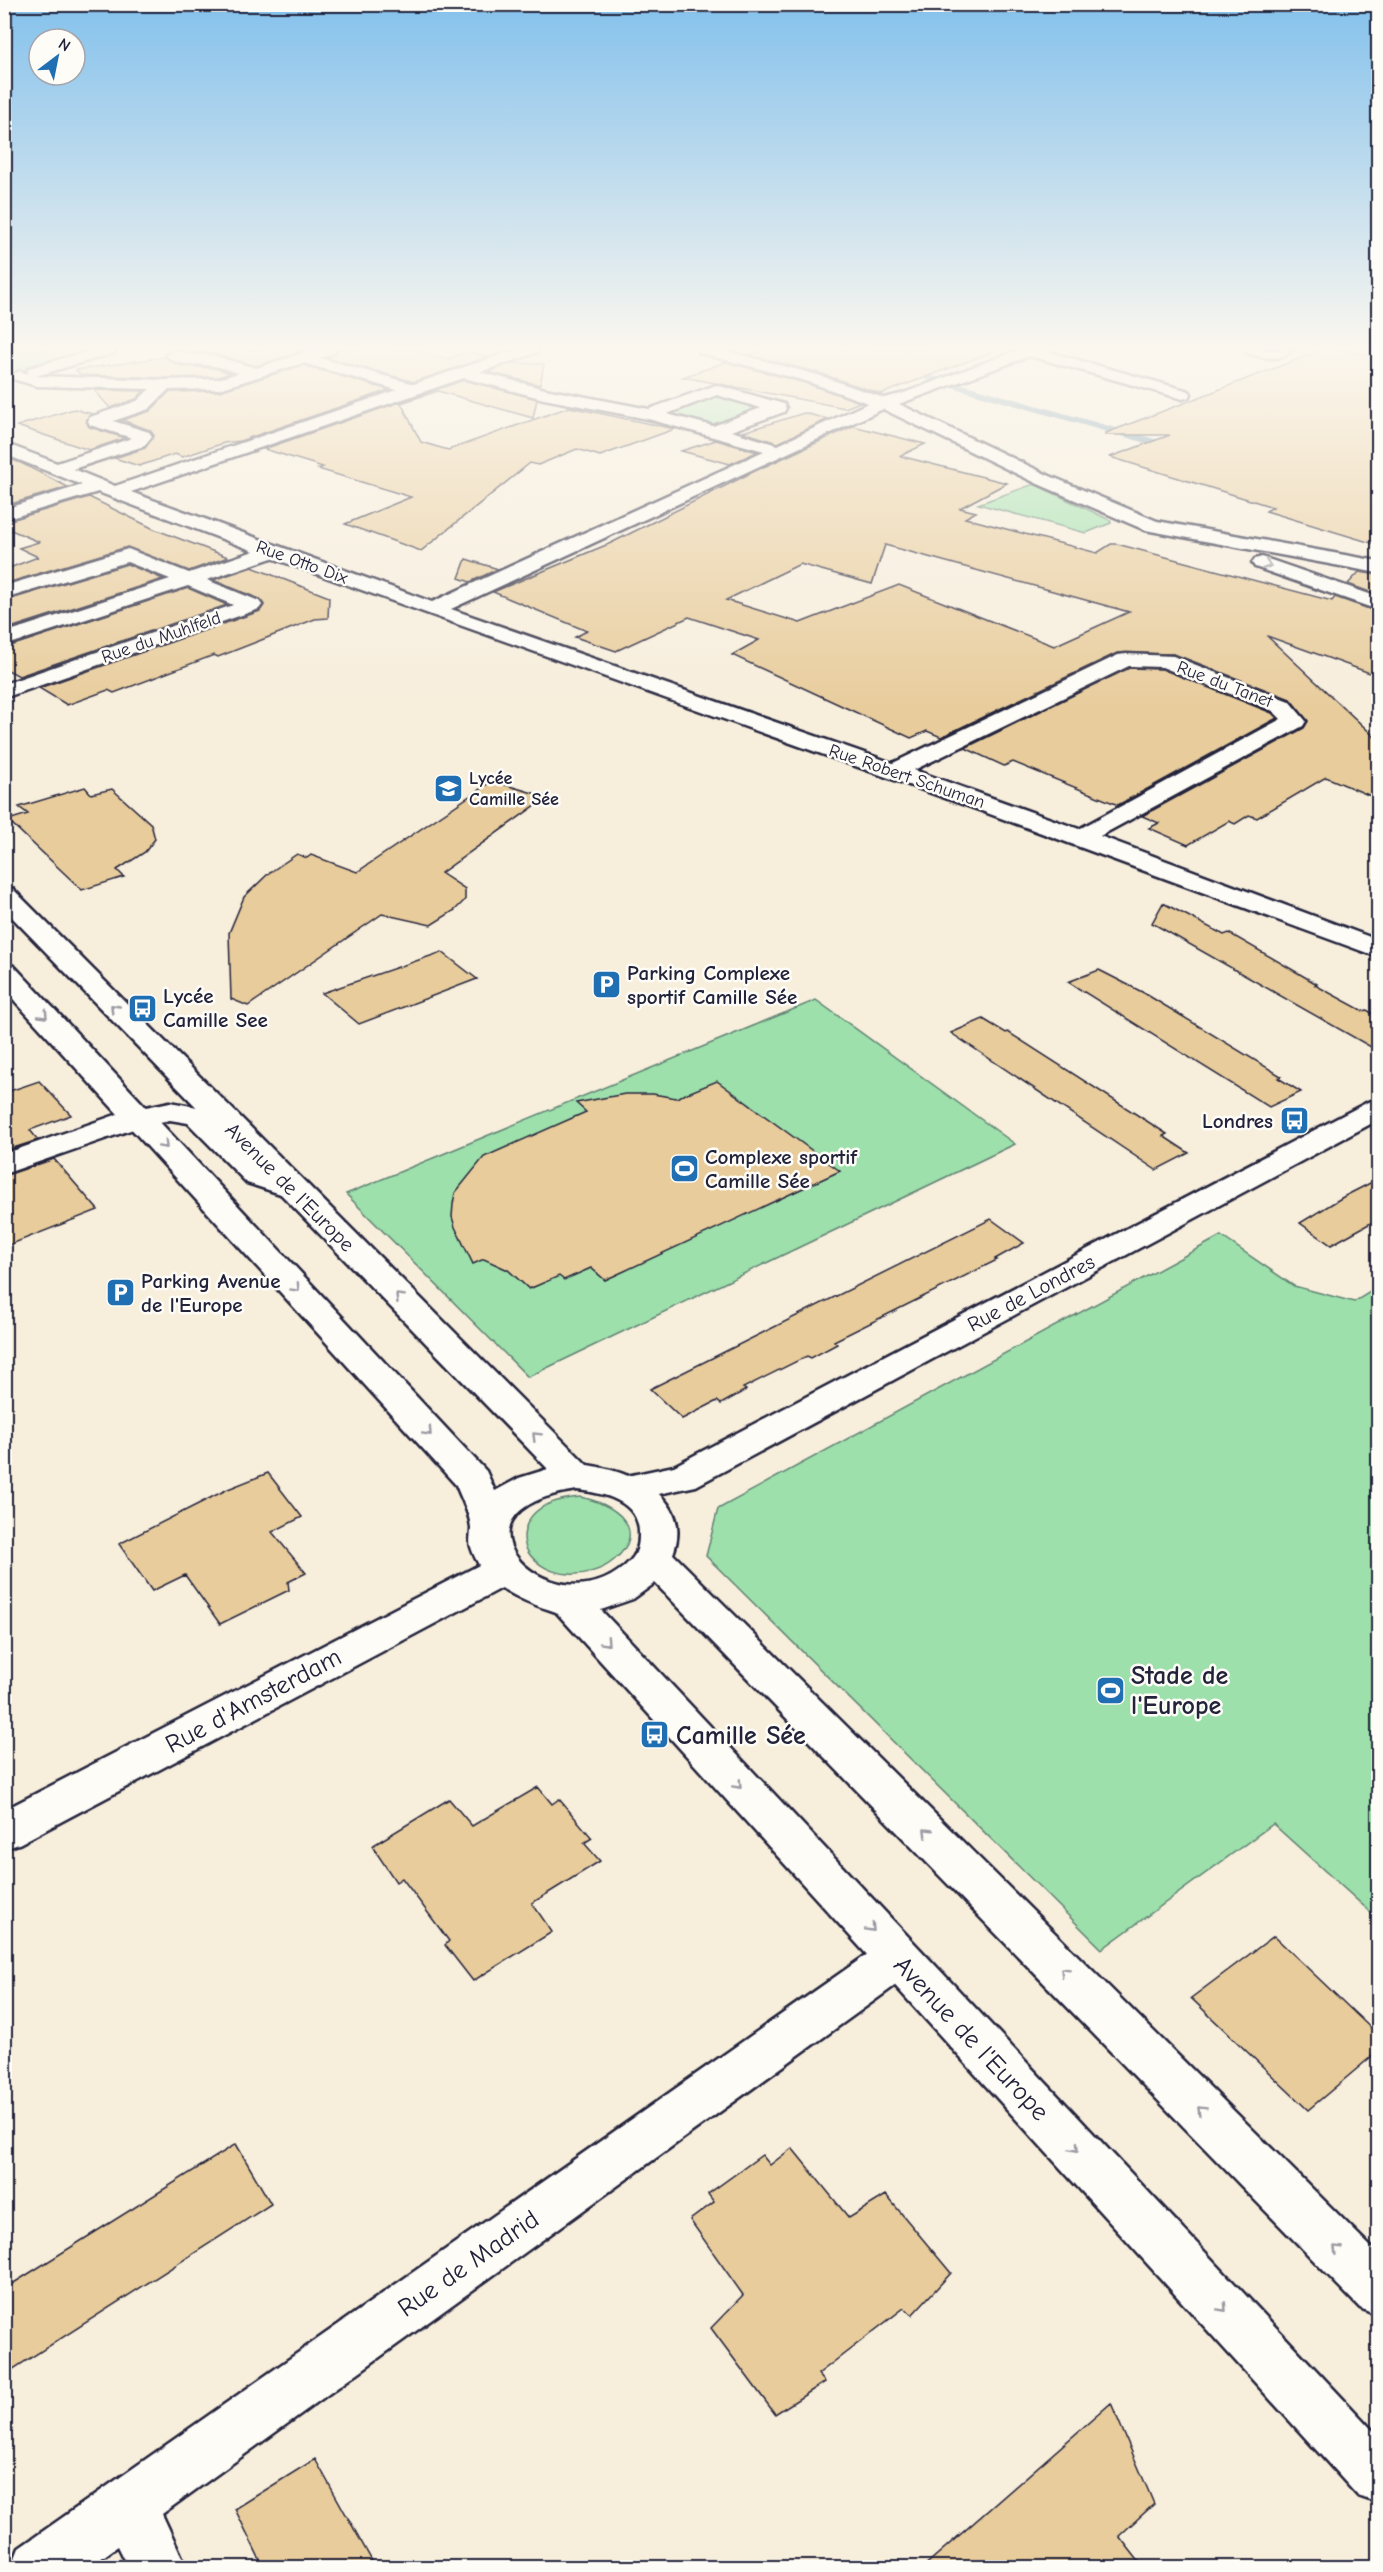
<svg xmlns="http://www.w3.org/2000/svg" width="1383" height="2572" font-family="'Comic Neue',sans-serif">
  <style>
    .green { fill: #9de0ab; stroke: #608173; stroke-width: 1.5 }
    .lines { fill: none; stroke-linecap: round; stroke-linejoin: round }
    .stream { stroke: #638da8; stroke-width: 6 }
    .building { fill: #e8cc9c; stroke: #22223b; stroke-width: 1.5; fill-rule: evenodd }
    .minor-casing { stroke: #22223b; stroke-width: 5 }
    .major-casing { stroke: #22223b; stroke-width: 5 }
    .minor { fill: #fdfcf7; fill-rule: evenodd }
    .major { fill: #fdfcf7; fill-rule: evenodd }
    .oneway { stroke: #9a9aa2 }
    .labels { text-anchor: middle; stroke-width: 5; stroke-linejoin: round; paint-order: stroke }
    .far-street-label { font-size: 18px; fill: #22223b; stroke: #fdfcf7 }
    .far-poi-label { font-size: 18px; font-weight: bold; fill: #22223b; stroke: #fdfcf7; text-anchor: start }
    .poi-label { font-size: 21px; font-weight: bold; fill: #22223b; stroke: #fdfcf7; text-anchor: start }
    .street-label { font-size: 21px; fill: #22223b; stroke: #fdfcf7 }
    .near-poi-label { font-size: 26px; font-weight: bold; fill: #22223b; stroke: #fdfcf7; text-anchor: start }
    .near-street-label { font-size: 26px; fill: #22223b; stroke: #fdfcf7 }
  </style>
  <rect width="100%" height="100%" fill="#f7eedc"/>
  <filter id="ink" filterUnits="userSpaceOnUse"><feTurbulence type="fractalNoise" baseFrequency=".0167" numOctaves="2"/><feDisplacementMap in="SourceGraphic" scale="12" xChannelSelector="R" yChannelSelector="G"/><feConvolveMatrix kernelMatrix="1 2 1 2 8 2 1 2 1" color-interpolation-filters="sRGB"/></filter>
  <g filter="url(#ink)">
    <path class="green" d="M5 350H91L5 375Z
      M715 393 770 409 719 428 662 412Z
      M1034 484 1110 520 1111 523 1086 533 978 504Z
      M816 1000 1015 1144 528 1377 346 1194Z
      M1221 1236 1294 1286 1354 1302 1378 1287V1919L1273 1824 1102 1949 706 1556 718 1509Z
      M580 1497C613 1503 651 1529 614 1560 591 1580 546 1580 528 1552 524 1545 523 1538 525 1530 531 1505 558 1499 580 1497Z"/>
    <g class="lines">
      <path class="stream" d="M913 373 1164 445"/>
    </g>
    <path class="building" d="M212 350H306L256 366 215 354 192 353Z
      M338 350H415L447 359 469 352 488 357 414 382 327 358 335 355Z
      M764 350H991L992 352 881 394 819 373 750 355Z
      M1322 350H1345L1378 358V545L1266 511 1273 507 1110 457 1170 435H1106V433Z
      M165 357 182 366 214 368 231 373 218 377 164 378 81 375 76 370Z
      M726 362 805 383 860 402 845 408 683 377Z
      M512 363 544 364 540 385 488 372Z
      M303 365 389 390 240 441 224 443 182 457 175 454 139 466 114 458 145 448 154 436 150 430 122 420 150 411 169 392 220 391Z
      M464 380 537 399 533 418 438 391 401 403 421 442 448 450 569 407 675 429 600 456 577 449 538 465 530 463 421 551 345 524 411 497 318 469 323 467 264 449Z
      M94 390 144 391 136 399 110 408Z
      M74 409 92 414 86 420 89 427 125 438 89 450 17 426Z
      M804 413 828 419 778 443 743 432Z
      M853 426 925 444 900 456 1007 483 960 508 976 512 965 518 1097 553 1111 544H1117L1332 601 1335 597 1378 612V676L1267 636 1378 740V799L1326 777 1257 818 1249 815 1235 824 1229 821 1188 845 1149 828 1159 823 1142 816 1304 728 1308 721 1290 699 1174 654 1117 653 941 737 927 731 911 738 732 655 759 640 689 617 616 651 575 637 587 631 493 592 611 543 755 471ZM885 545 1129 612 1054 646 899 585 800 623 726 600 800 564 872 584Z
      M716 440 757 452 730 464 681 451Z
      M4 457 21 463 68 487 4 506Z
      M89 497 154 529 228 557 189 571 127 547 4 584V570L38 557 19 548 39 542 4 527V522Z
      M466 559 498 569 470 582 459 578Z
      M127 564 163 579 4 630V601Z
      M252 567 329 597 328 618 315 619 218 657 214 655 114 693 108 690 67 705 39 688 260 611 264 605 260 599 213 580Z
      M1359 572 1378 575V595L1348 584Z
      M188 588 227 605 19 676 4 668V648Z
      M1129 668 1162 669 1272 713 1277 718 1118 805 1013 762 1004 766 965 748Z
      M492 781 547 797 441 873 465 889V900L455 910 431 925 382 914 248 1006 231 999 229 933 244 897 269 873 297 854 307 858 311 855 357 872Z
      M85 787 91 794 112 789 151 824 155 839 145 852 117 870 124 877 82 890 8 820 28 814 19 807Z
      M1163 903 1224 935 1229 933 1317 984 1315 985 1363 1011 1367 1010 1378 1017V1051L1152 923Z
      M442 952 477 979 359 1024 322 993Z
      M1099 970 1144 993 1281 1076 1278 1078 1301 1092 1269 1107 1068 982Z
      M983 1019 1006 1033 1008 1032 1167 1134 1163 1136 1189 1153 1156 1170 951 1033Z
      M39 1081 71 1115 30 1130 38 1140 4 1151V1093Z
      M717 1081 840 1171 605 1280 591 1268 564 1280 559 1276 529 1289 508 1270 484 1259 473 1264 455 1227 452 1217 453 1204 455 1193 484 1157 586 1112 576 1103 625 1094H653L676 1098Z
      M54 1159 98 1210 4 1247V1176Z
      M1378 1179V1219L1331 1245 1300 1223 1343 1197Z
      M991 1219 1024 1243 995 1259 997 1260 834 1341 837 1344 811 1358 807 1356 743 1388 746 1390 721 1404 717 1401 682 1419 650 1389Z
      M268 1473 302 1517 272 1532 306 1573 288 1582 289 1590 220 1624 185 1575 152 1591 119 1544 228 1489Z
      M538 1787 552 1804 559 1799 592 1838 584 1843 600 1861 532 1903 552 1932 473 1981 445 1945 449 1941 402 1878 396 1882 372 1846 449 1799 472 1826Z
      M1274 1936 1378 2035V2051L1308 2110 1191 1998Z
      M236 2144 271 2204 4 2375V2289Z
      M792 2148 849 2218 886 2195 951 2273 912 2315 904 2308 818 2374 825 2382 775 2414 711 2328 743 2295 690 2220 714 2202 708 2194 762 2155 770 2165Z
      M1111 2403 1154 2504 1119 2536 1144 2568H922Z
      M315 2459 376 2568H264L235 2509Z"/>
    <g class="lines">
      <defs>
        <path id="minor" d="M92 350H116L114 353 36 376 164 380 218 379 239 373C231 371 222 367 214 366 199 363 178 368 166 355L174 350 191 355 214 356 256 368 313 350H336L334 353 320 358 414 384 515 350H538L536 353 480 372 545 389 649 409 716 385 784 404 786 408 784 412 731 431 778 445 868 403 806 381 700 353 698 350H723L818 375 884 398 901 394 1018 350H1042L1189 391 1191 394 1189 397 1183 399 1030 356 899 404 1050 476 1157 521 1378 561V573L1145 530 1038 484 883 409 451 609 893 763 1118 655 1126 654 1173 656 1289 701 1306 721 1303 726 1100 836 1378 940V957L987 813 272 558 207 580 259 601 262 605 259 609 4 698V684L233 605 188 586 4 646V633L170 579 127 562 4 599V586L128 549 189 573 254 551 98 492 4 520V509L82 485 4 454V443L57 463 132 438 90 425 88 421 90 417 137 401 150 389 37 386 13 379 11 376 19 371 29 374 27 371 29 368ZM303 363 397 390 115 486 73 469 144 446 152 436 149 432 113 421 149 409 168 390 219 389ZM464 378 544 399 648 419 764 451 432 602 131 492ZM717 395 761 408 713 426 667 414ZM1129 666 1162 667 1273 711 1281 719 1079 829 914 770Z
          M1245 350H1292C1280 363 1262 357 1247 353Z
          M1262 557 1378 597V610L1255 567 1252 563 1255 559Z
          M1378 1099V1120L696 1486 626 1501 613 1497 608 1488 613 1479 674 1466 1368 1102Z
          M170 1102 208 1109 269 1169 304 1182 309 1189 304 1196 293 1198 247 1183 188 1123 170 1120 145 1125 4 1174V1154L127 1111Z
          M503 1556 517 1560 522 1570 517 1580 19 1844 4 1849V1810L489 1560Z
          M898 1938 914 1944 921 1958 914 1972 162 2514 187 2568H129L118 2546 88 2568H11L19 2548 882 1944Z"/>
        <path id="major" d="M4 886 13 889 587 1465C630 1471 695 1497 673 1554L1378 2254V2316L1360 2308 655 1583 633 1599 601 1610 1378 2436V2503L1358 2496 556 1612C521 1601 483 1586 471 1547 469 1541 471 1535 471 1529 471 1516 461 1498 456 1485L4 989V964L14 966 486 1471 495 1491 519 1478 548 1469 4 909ZM577 1490C604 1493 641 1501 639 1536 639 1545 637 1554 630 1561 558 1636 428 1511 577 1490Z"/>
      </defs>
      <use href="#minor" class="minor-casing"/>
      <use href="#major" class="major-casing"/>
      <use href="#minor" class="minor"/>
      <use href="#major" class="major"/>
    </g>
    <defs><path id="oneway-chevron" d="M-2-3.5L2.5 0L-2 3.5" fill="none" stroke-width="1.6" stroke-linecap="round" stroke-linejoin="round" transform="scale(1.5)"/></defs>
    <g class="oneway">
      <use href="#oneway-chevron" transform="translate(1267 565) rotate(19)"/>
      <use href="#oneway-chevron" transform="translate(114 1008) rotate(-134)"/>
      <use href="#oneway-chevron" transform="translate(44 1015) rotate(47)"/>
      <use href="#oneway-chevron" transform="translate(164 1145) rotate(47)"/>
      <use href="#oneway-chevron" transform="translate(296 1288) rotate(47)"/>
      <use href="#oneway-chevron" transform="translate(399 1297) rotate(-135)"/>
      <use href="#oneway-chevron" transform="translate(428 1432) rotate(47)"/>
      <use href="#oneway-chevron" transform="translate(536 1436) rotate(-135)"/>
      <use href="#oneway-chevron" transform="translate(606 1642) rotate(47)"/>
      <use href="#oneway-chevron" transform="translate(738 1785) rotate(47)"/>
      <use href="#oneway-chevron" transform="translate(927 1832) rotate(-135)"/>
      <use href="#oneway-chevron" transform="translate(871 1928) rotate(47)"/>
      <use href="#oneway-chevron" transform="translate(1064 1971) rotate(-135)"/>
      <use href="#oneway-chevron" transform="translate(1201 2110) rotate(-135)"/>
      <use href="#oneway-chevron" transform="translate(1075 2148) rotate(47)"/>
      <use href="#oneway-chevron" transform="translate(1337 2249) rotate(-135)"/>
      <use href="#oneway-chevron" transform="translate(1223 2308) rotate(47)"/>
    </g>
  </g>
  <linearGradient id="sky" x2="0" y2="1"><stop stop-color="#84c1ec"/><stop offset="0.49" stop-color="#fbf7ef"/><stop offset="1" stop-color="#fbf7ef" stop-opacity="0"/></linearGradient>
  <rect width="1383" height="710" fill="url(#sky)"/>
  <defs>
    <symbol id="school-square" viewBox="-11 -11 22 22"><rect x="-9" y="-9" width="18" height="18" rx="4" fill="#1f6fb2" stroke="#fdfcf7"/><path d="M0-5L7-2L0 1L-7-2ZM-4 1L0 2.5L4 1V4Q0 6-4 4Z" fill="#fff"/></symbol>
    <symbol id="parking-square" viewBox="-11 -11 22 22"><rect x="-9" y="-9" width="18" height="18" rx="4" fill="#1f6fb2" stroke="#fdfcf7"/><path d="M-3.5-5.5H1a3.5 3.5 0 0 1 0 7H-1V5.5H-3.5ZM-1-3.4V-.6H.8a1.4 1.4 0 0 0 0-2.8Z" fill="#fff"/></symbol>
    <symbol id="bus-square" viewBox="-11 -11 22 22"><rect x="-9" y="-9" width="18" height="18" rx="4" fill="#1f6fb2" stroke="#fdfcf7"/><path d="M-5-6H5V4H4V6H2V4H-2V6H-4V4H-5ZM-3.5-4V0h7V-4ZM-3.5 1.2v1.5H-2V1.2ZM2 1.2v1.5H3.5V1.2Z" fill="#fff"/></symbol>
    <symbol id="stadium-square" viewBox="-11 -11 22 22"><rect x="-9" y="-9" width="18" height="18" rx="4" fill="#1f6fb2" stroke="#fdfcf7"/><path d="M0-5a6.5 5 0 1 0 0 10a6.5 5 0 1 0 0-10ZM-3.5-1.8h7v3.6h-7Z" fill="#fff"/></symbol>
  </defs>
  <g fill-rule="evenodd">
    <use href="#school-square" x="432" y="772" width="33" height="33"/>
    <use href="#parking-square" x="590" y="968" width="33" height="33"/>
    <use href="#bus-square" x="126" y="992" width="33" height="33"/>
    <use href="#bus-square" x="1278" y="1104" width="33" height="33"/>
    <use href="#stadium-square" x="668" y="1152" width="33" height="33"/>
    <use href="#parking-square" x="104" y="1276" width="33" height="33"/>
    <use href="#stadium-square" x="1094" y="1674" width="33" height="33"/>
    <use href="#bus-square" x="638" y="1718" width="33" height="33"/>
  </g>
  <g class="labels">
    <g class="far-street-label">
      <text transform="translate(302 562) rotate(20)" y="6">Rue Otto Dix</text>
      <text transform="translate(161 637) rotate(-19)" y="6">Rue du Muhlfeld</text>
      <text transform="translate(1225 684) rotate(21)" y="6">Rue du Tanet</text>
      <text transform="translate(907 776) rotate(19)" y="6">Rue Robert Schuman</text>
    </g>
    <g class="far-poi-label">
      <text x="469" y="784">Lycée<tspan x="469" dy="21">Camille Sée</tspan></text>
    </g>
    <g class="poi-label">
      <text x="627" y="980">Parking Complexe<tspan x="627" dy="24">sportif Camille Sée</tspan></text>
      <text x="163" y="1003">Lycée<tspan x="163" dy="24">Camille See</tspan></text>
      <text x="1273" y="1128" text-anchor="end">Londres</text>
      <text x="705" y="1164">Complexe sportif<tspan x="705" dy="24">Camille Sée</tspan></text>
      <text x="141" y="1288">Parking Avenue<tspan x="141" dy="24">de l'Europe</tspan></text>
    </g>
    <g class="street-label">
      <text transform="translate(290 1187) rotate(45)" y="7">Avenue de l'Europe</text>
      <text transform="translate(1031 1293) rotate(-28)" y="7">Rue de Londres</text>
    </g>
    <g class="near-poi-label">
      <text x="1131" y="1684">Stade de<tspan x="1131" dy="30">l'Europe</tspan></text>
      <text x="676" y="1744">Camille Sée</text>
    </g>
    <g class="near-street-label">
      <text transform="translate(253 1700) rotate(-28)" y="9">Rue d'Amsterdam</text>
      <text transform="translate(972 2038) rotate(47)" y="9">Avenue de l'Europe</text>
      <text transform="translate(468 2263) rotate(-35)" y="9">Rue de Madrid</text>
    </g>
  </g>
  <rect width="1383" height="2572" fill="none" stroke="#fdfcf7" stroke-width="24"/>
  <rect x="12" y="12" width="1359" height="2548" fill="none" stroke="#22223b" stroke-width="2" filter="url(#ink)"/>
  <g transform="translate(57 57) rotate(32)"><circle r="28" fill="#fdfcf7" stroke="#a5a5ac" stroke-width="1.5"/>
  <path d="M0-4.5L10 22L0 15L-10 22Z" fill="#1f6fb2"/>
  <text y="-9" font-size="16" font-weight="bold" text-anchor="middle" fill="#22223b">N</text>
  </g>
</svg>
